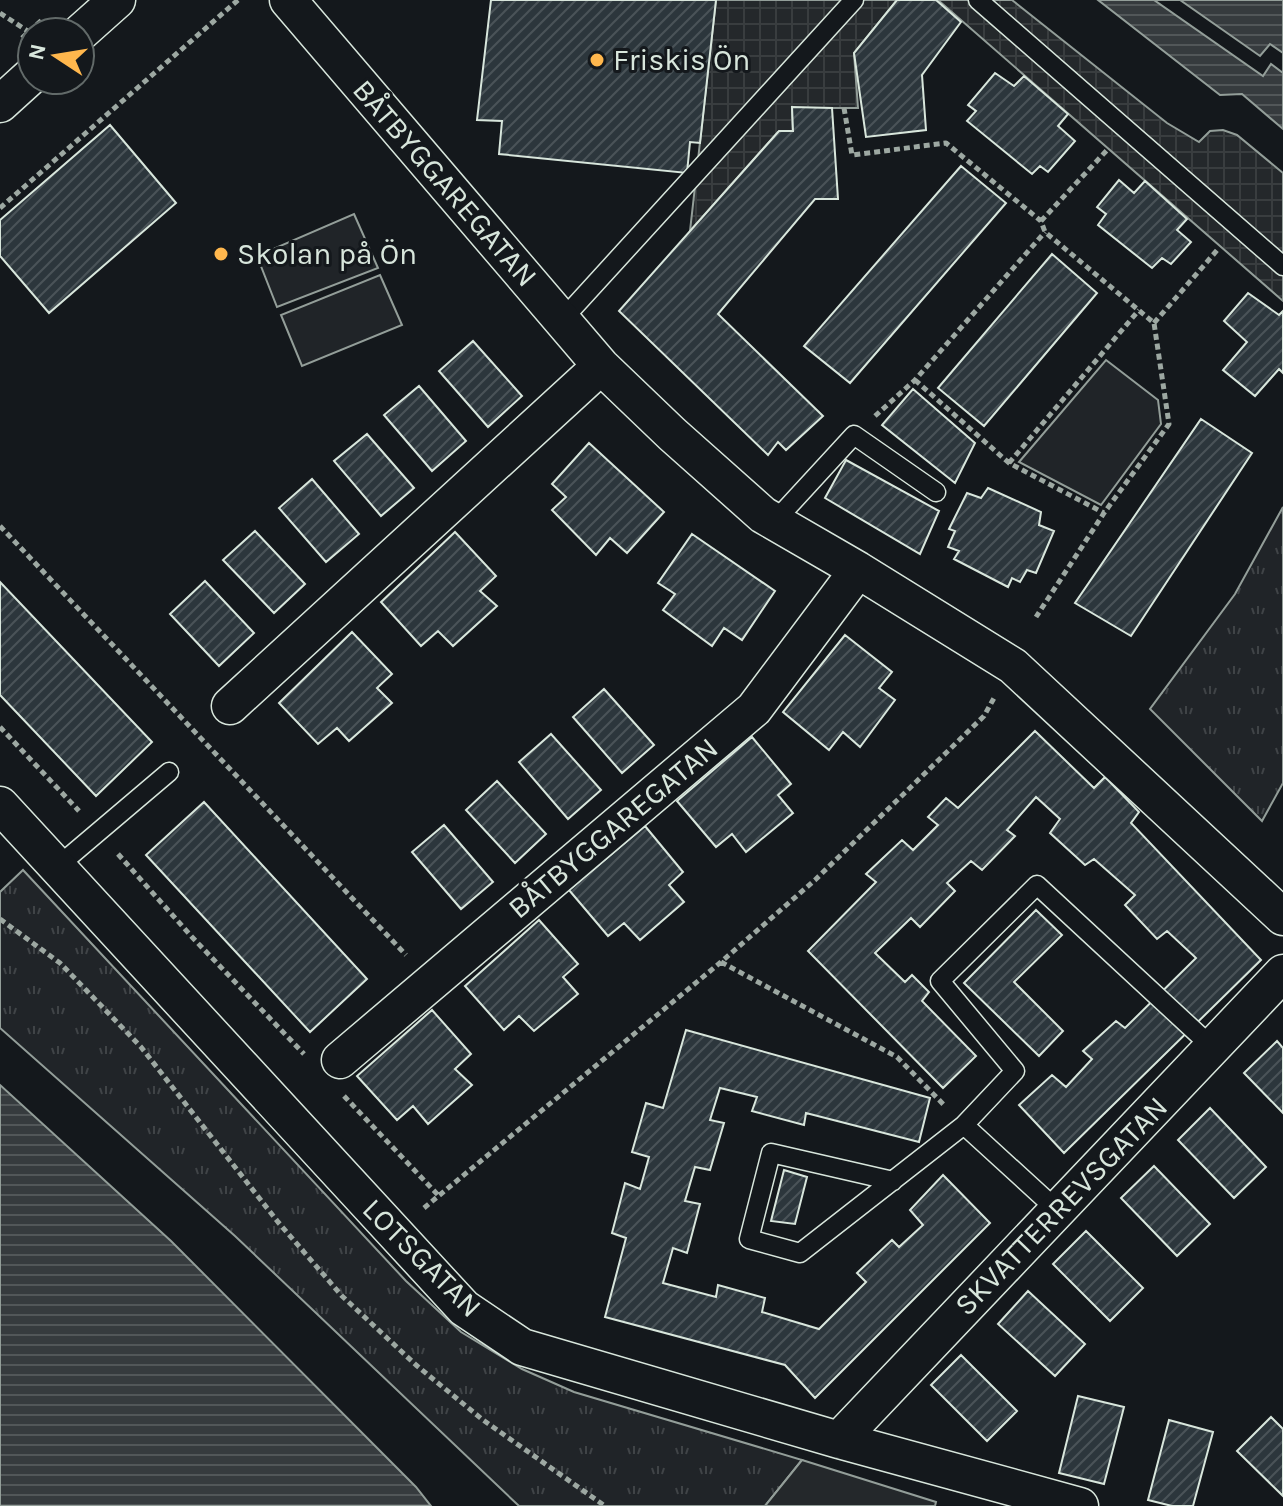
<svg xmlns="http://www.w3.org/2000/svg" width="1283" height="1506" font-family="Karla,sans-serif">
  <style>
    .grass { fill: #202428; stroke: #939e99; stroke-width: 2 }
    .park { fill: url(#park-tufts); stroke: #939e99; stroke-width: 2 }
    .parking { fill: #24282b; stroke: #939e99; stroke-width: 2 }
    .plaza { fill: url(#plaza-grid); stroke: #939e99; stroke-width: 2 }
    .water { fill: url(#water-rules); stroke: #939e99; stroke-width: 2 }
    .pier { fill: #14181c; stroke: #939e99; stroke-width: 2 }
    .building { fill: url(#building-hatch); stroke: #d8e6dc; stroke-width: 2 }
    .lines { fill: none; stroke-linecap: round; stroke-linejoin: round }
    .lane-casing { stroke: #d8e6dc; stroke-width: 21 }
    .street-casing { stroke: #d8e6dc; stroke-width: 39 }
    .path { stroke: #9da8a2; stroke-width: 5; stroke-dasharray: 6 4; stroke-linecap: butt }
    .lane { stroke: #14181c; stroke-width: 18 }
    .street { stroke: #14181c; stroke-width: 36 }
    .poi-dot { fill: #ffb74d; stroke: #14181c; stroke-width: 3 }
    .labels { text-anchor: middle; stroke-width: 6; stroke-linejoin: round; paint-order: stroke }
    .poi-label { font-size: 30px; fill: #d8e6dc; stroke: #14181c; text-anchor: start }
    .street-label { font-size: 30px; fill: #d8e6dc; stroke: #14181c }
  </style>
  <defs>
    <pattern id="park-tufts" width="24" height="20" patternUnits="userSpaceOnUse" patternTransform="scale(2)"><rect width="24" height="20" fill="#202428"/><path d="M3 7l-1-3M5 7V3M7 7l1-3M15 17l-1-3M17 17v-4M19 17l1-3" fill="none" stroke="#404447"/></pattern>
    <pattern id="plaza-grid" width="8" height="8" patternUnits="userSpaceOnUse" patternTransform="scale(2)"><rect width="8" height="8" fill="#24282b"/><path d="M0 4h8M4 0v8" fill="none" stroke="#393d3f"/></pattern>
    <pattern id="water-rules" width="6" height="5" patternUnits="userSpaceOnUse" patternTransform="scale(2)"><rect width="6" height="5" fill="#363b3e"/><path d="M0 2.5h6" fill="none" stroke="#525759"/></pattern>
    <pattern id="building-hatch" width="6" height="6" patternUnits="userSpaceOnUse" patternTransform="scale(2)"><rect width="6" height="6" fill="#2c363c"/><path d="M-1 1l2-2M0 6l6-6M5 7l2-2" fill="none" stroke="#4a5358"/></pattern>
  </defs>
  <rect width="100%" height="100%" fill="#14181c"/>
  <path class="grass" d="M354 214 378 268 277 307 257 256Z
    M380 275 402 325 302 366 281 315Z
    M1106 360 1158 400 1161 424 1101 505 1019 462Z"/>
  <path class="park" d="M1283 507V783L1262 821 1150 709 1235 594Z
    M23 870 406 1281 461 1332 522 1369 574 1392 802 1460 765 1506H519L235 1236 0 1028V892Z"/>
  <path class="parking" d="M802 1460 936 1502 935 1506H765Z"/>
  <path class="plaza" d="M716 0H897L854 53 858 108H792L793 131 778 132 690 231Z
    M938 0H1012L1167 123 1199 142 1210 131 1223 130 1237 135 1283 173V301Z"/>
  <path class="water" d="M1098 0H1283V129L1242 94 1220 95Z
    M0 1085 171 1241 416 1487 431 1506H0Z"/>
  <path class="pier" d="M1154 0H1180L1260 56 1270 44 1283 53V73L1271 64 1263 76Z"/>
  <path class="building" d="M491 0H716L700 143 690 142 687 173 499 154 502 121 477 120Z
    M897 0H936L961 22 922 75 926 130 866 137 854 53Z
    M995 73 1014 86 1024 76 1068 114 1058 126 1075 141 1048 172 1040 166 1032 174 967 121 976 111 968 105Z
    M792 107 832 108 838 199H815L718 314 823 416 786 450 778 442 768 455 619 311 779 131H793Z
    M110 125 176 203 49 313 0 256V220Z
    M961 166 1006 203 850 383 804 346Z
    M1119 180 1134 193 1145 181 1187 219 1177 230 1191 242 1171 264 1162 258 1152 268 1098 225 1106 214 1097 207Z
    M1052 254 1097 293 984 426 938 388Z
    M1248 293 1279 315 1283 311V373L1279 369 1255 396 1223 370 1247 342 1224 321Z
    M473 341 522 396 488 427 439 371Z
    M419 386 466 441 432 471 384 415Z
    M913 389 975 443 955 483 882 425Z
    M1201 419 1252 453 1131 636 1075 603Z
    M367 434 414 488 381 516 334 461Z
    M589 443 664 512 627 553 610 538 596 555 552 510 566 497 552 484Z
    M846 460 939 511 920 554 825 498Z
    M312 479 359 534 326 562 279 508Z
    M988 488 1041 512 1039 525 1054 531 1036 573 1027 570 1020 582 1012 578 1008 587 954 559 959 551 948 547 955 531 949 529 967 493 981 498Z
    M255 531 305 584 274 613 223 560Z
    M455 532 496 576 480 591 497 606 453 646 438 631 421 646 381 602Z
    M692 534 775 591 742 640 724 628 712 646 663 610 675 594 658 583Z
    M205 581 254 633 219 666 170 614Z
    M0 582 152 742 96 796 0 695Z
    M352 632 392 674 377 688 392 703 349 741 337 728 318 744 279 703Z
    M845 635 892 672 879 688 895 700 860 747 843 732 829 750 783 712Z
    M604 689 654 745 622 773 573 717Z
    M1035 731 1094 788 1105 777 1139 812 1131 823 1261 960 1064 1153 1019 1105 1052 1075 1066 1087 1092 1059 1083 1051 1116 1021 1125 1028 1196 958 1167 931 1157 939 1125 905 1135 895 1094 859 1085 865 1050 833 1060 819 1036 797 1007 830 1015 836 982 870 971 861 947 883 955 891 920 927 911 918 875 953 905 982 912 975 929 992 922 1001 976 1056 943 1088 808 951 876 882 866 874 902 840 913 850 938 825 928 817 946 798 958 808Z
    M551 734 601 790 568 819 519 762Z
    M752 737 791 784 778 795 793 813 746 852 732 834 716 847 677 801Z
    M497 781 546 834 515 863 466 810Z
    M204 802 367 979 310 1032 146 855Z
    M444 825 493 882 461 909 412 852Z
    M645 826 683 872 669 885 684 902 640 940 624 923 608 936 569 890Z
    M1036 910 1062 935 1014 982 1063 1031 1039 1056 964 983Z
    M539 920 578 964 563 977 578 994 534 1031 519 1016 504 1030 465 986Z
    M432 1010 471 1054 455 1069 472 1085 428 1124 413 1106 397 1120 357 1076Z
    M686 1030 930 1098 919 1142 806 1113 804 1125 752 1111 757 1097 720 1088 710 1120 724 1123 710 1170 695 1167 685 1201 700 1204 687 1253 673 1248 663 1283 716 1297 718 1285 765 1298 762 1312 819 1329 866 1282 857 1273 892 1240 899 1247 923 1225 910 1210 943 1175 990 1223 815 1398 785 1365 605 1317 626 1238 612 1233 625 1183 640 1189 649 1157 632 1152 646 1103 663 1108Z
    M1277 1041 1283 1048V1113L1244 1073Z
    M1210 1108 1266 1167 1234 1198 1178 1140Z
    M1154 1166 1210 1224 1177 1256 1121 1198Z
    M784 1170 807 1177 795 1224 771 1221Z
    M1086 1231 1143 1288 1110 1321 1053 1264Z
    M1028 1291 1085 1344 1055 1376 998 1324Z
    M961 1355 1017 1411 987 1441 931 1385Z
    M1078 1396 1124 1407 1104 1484 1059 1473Z
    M1271 1417 1283 1429V1496L1237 1451Z
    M1169 1420 1213 1432 1193 1506H1172L1148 1500Z"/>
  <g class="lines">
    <defs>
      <path id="lane" d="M978 0 1283 266
        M562 320 854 0
        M774 522 854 435 936 492
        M57 867 169 772
        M964 1125 1015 1071 940 981 1037 885 1212 1047
        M893 1181 771 1153 749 1239 800 1253 964 1125 1057 1210"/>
      <path id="street" d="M288 0 601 366 672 434 763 515 858 570 1013 666 1283 917
        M80 33 117 0
        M0 104 32 75
        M230 706 601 366
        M0 805 464 1308 522 1347 839 1440 1080 1506
        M340 1060 754 709 858 570
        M839 1440 1283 973"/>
    </defs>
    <use href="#lane" class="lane-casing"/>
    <use href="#street" class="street-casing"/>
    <path class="path" d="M0 13 29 32
      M22 38 44 18
      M844 108 852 155 946 143 1041 221 1045 232 1154 323 1169 424 1104 513 1036 617
      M0 208 238 0
      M1041 221 1108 149
      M1154 323 1219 248
      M915 380 1009 463 1104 513
      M875 416 915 380 1045 232
      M1009 463 1139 310
      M0 526 406 955
      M0 727 79 811
      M118 854 192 937 304 1054
      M0 919 60 963 141 1047 278 1222 342 1296 416 1365 483 1420 605 1506
      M721 962 897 1057 944 1105
      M344 1096 439 1196
      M424 1208 721 962 815 880 984 716 994 698"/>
    <use href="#lane" class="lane"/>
    <use href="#street" class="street"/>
  </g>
  <g class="poi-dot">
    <circle cx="597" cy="60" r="8"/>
    <circle cx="221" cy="254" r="8"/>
  </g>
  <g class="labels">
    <g class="poi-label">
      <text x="613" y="70">Friskis Ön</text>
      <text x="237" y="264">Skolan på Ön</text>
    </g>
    <g class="street-label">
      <text transform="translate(445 183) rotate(49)" y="10">BÅTBYGGAREGATAN</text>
      <text transform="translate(613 828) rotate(-40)" y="10">BÅTBYGGAREGATAN</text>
      <text transform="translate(1061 1206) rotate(-46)" y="10">SKVATTERREVSGATAN</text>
      <text transform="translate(422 1258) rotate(45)" y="10">LOTSGATAN</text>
    </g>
  </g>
  <g transform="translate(56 56) rotate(282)"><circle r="38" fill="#14181c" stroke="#626a69" stroke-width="2"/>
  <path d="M0-6L14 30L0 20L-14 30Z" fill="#ffb74d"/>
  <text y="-12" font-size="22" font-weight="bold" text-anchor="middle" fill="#d8e6dc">N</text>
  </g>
</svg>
